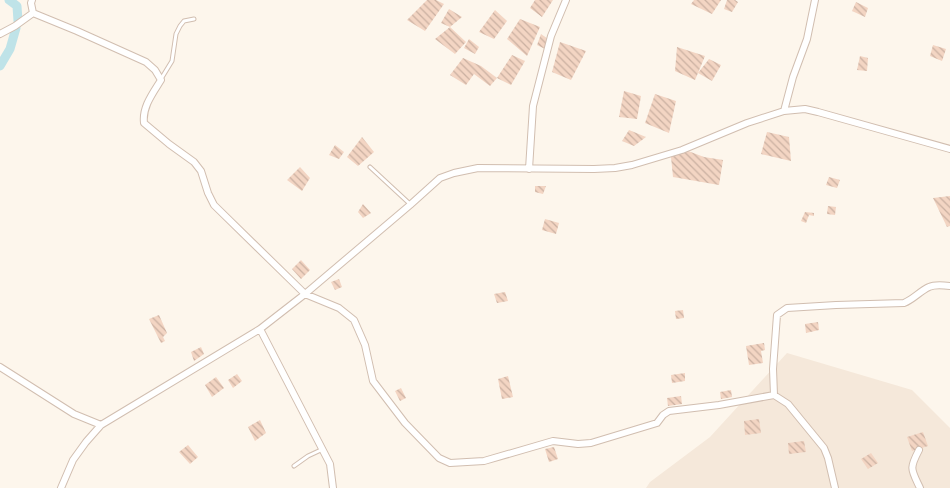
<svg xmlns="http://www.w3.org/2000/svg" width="950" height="488" font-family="'Space Grotesk',sans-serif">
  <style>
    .residential { fill: #f5e8da }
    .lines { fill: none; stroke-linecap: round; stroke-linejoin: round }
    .canal { stroke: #bfe3e8; stroke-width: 9 }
    .building { fill: url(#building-back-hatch) }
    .service-casing { stroke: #d1beb0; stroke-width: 5 }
    .minor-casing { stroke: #d1beb0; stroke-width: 8 }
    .service { stroke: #fff; stroke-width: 3 }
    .minor { stroke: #fff; stroke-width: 6 }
  </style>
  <defs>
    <pattern id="building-back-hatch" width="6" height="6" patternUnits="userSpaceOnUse" patternTransform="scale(1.25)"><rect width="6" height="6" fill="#f3d5c3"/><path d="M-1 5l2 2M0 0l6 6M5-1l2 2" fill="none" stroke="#cab0a1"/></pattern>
  </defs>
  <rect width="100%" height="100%" fill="#fdf6ec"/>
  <path class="residential" d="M787 353 912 390 950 428V488H646L650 482 710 437Z"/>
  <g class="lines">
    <path class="canal" d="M9 0 17 6 18 21
      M0 66 10 49 16 28"/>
  </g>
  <path class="building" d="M427 0H436L444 4 425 31 407 20Z
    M535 0H553L542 17 530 8Z
    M694 0H721L712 14 691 4Z
    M727 0H735L738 2 732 12 724 9Z
    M856 2 868 8 865 17 852 11Z
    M449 9 462 17 450 27 441 23Z
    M495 10 507 21 494 39 479 32Z
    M520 19 540 27 527 56 507 39Z
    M450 27 466 42 455 54 435 39Z
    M541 34 548 39 545 49 537 45Z
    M469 39 479 47 475 54 464 48Z
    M560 42 586 51 571 80 552 72Z
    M933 45 946 49 942 61 930 56Z
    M677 47 705 56 698 73 709 59 721 65 712 81 698 73 695 80 675 71Z
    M512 55 525 61 511 85 497 78Z
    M860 56 868 58 867 71 857 70Z
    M463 58 481 66 497 78 490 86 474 74 466 85 450 75Z
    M624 91 641 96 637 119 619 117Z
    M655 94 676 101 669 133 645 123Z
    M629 130 646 137 634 146 622 141Z
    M767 132 789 137 791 161 761 154Z
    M362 137 374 152 358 166 347 157Z
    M335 145 344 152 339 159 329 155Z
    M688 151 704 157 723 160 719 185 673 177 671 157Z
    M300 167 310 178 302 191 287 180Z
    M829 177 840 180 837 188 826 185Z
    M535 186H546L543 194 535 192Z
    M950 196V226L947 227 933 198Z
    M363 204 371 213 363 218 358 212Z
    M828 206 836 207 835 215 827 214Z
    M805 212 814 213V216L809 215 806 223 801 221Z
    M545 219 559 223 556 234 542 230Z
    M301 260 310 270 301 279 292 269Z
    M339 279 342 287 335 290 331 282Z
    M505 292 508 301 497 303 494 294Z
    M683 310 684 318 676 319 675 311Z
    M159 315 167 333 163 337 165 341 161 343 149 319Z
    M818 322 819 330 806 333 805 324Z
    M764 343 765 350 761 351 763 363 749 365 746 346Z
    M201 347 204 354 194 361 191 352Z
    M685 373V381L672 383 671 375Z
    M237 374 242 381 233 388 228 380Z
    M508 376 513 397 502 399 498 379Z
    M216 377 224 388 212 397 205 385Z
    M401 388 406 398 400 401 395 391Z
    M731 390 732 397 721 399 720 392Z
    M681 396 682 404 668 406 667 398Z
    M759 419 761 433 745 435 744 421Z
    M260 420 266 433 255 441 248 427Z
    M923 432 928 446 912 451 907 437Z
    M804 441 806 452 789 454 788 443Z
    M188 445 198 457 190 464 179 452Z
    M554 447 558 459 549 462 545 449Z
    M871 453 878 463 868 469 861 459Z"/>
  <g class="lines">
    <defs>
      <path id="service" d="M161 79 172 61 176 34 180 26 184 21 194 19
        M370 167 410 204
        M294 466 308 456 323 449"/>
      <path id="minor" d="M32 0 31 3 33 13
        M33 13 77 31 146 62 155 70 161 80C153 93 142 107 144 123L169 144 194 162 201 171 208 193 214 205 305 294 339 308 354 320 365 345 373 381 405 423 439 458 450 463 484 461 553 441 578 444 591 443 657 423 663 415 669 411 719 405 774 395 788 404 824 448 828 458 835 488
        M0 34 15 26 33 13
        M784 111 793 77 807 39 815 0
        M529 169 533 106 551 36 566 0
        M260 329 330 464 333 488
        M0 367 74 414 101 425
        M774 395 773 369 777 315 787 308 836 305 904 303C914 299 920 291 929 287 935 284 943 285 950 286
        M919 450C909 469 911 469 920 488
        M61 488 73 460 86 442 101 425 260 329 305 294 410 205 440 178 454 173 478 168 594 169 615 168 632 165 682 150 747 123 784 111 805 109 818 112 950 149"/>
    </defs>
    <use href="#service" class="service-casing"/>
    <use href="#minor" class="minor-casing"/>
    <use href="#service" class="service"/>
    <use href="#minor" class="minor"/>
  </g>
</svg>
